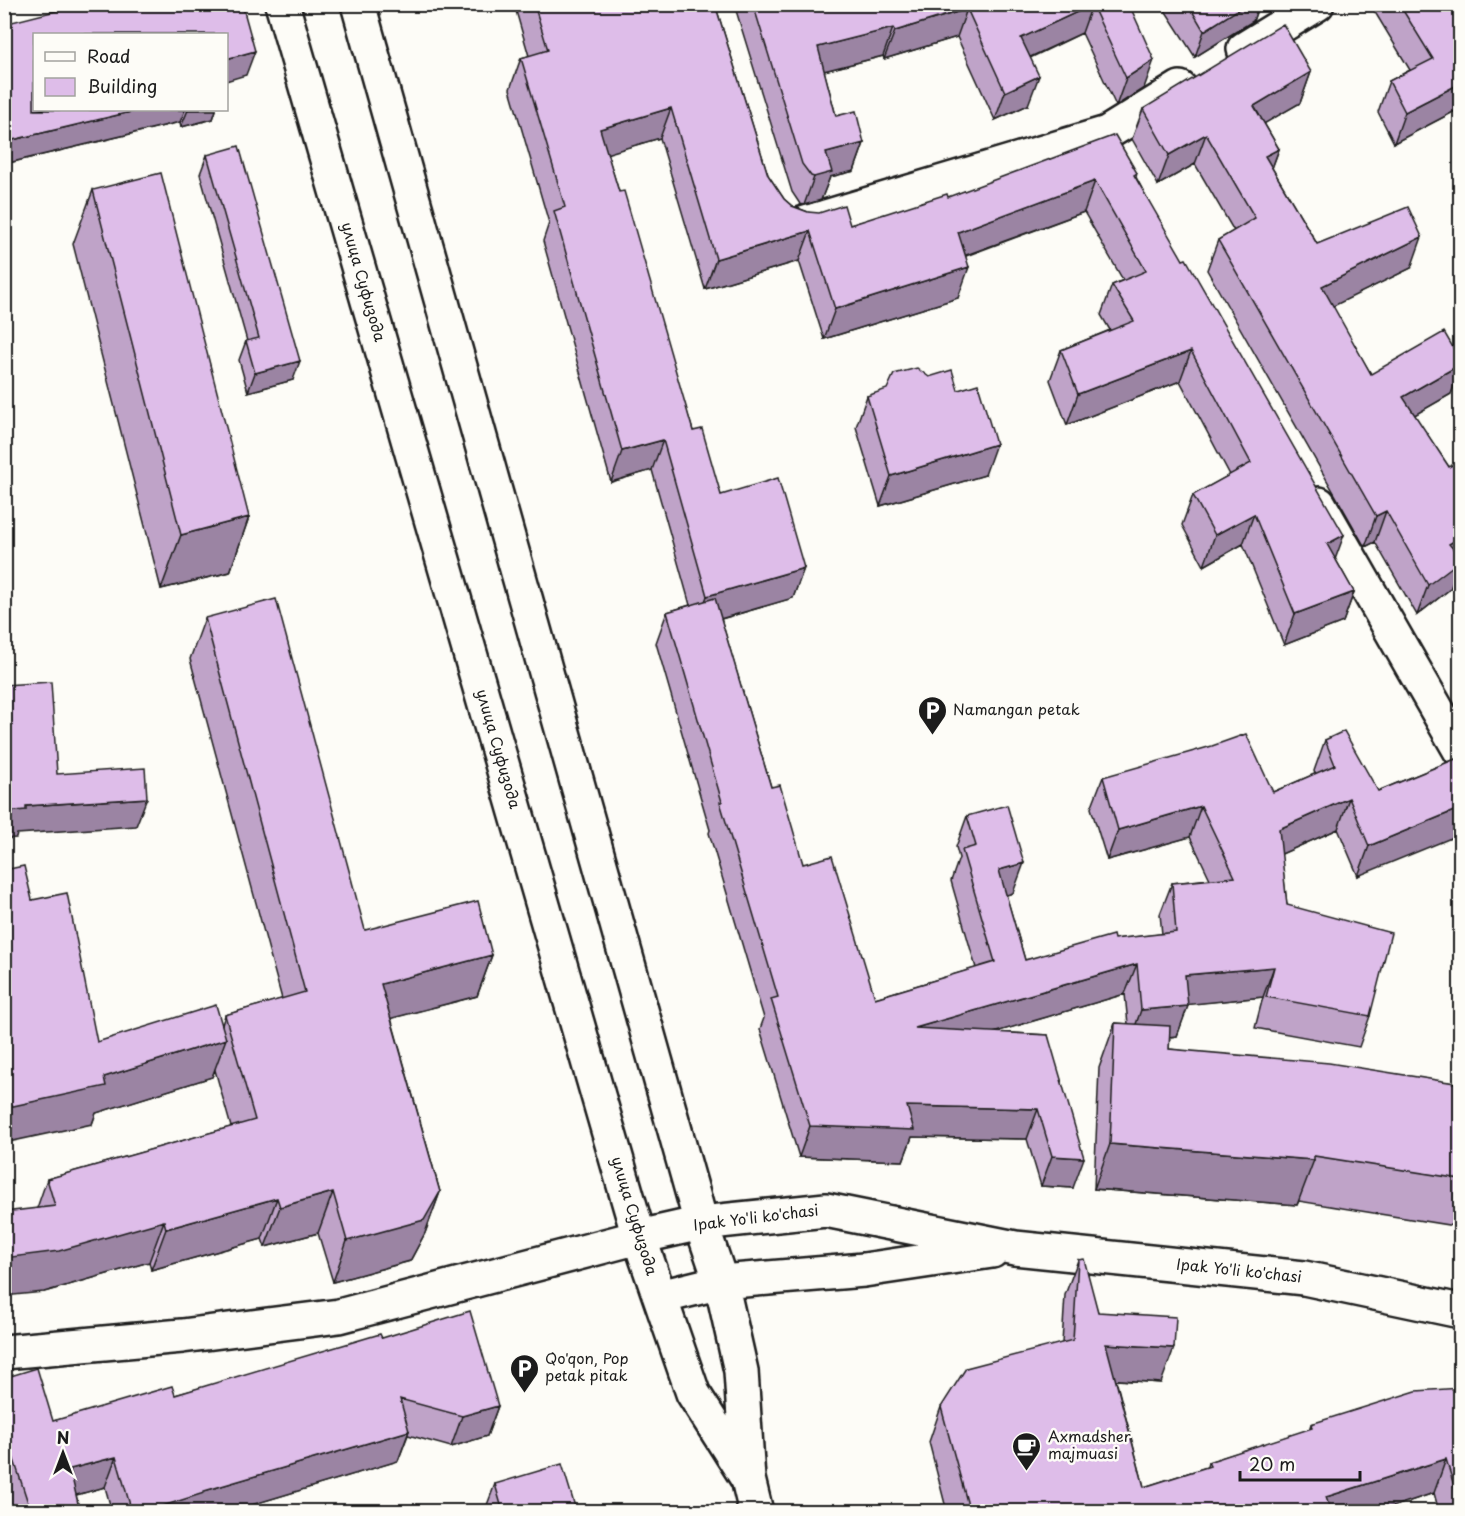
<svg xmlns="http://www.w3.org/2000/svg" width="1465" height="1516" font-family="'Playpen Sans',sans-serif">
  <style>
    .lines { fill: none; stroke-linecap: round; stroke-linejoin: round }
    .street-casing { stroke: #1c1c1c; stroke-width: 38 }
    .secondary-casing { stroke: #1c1c1c; stroke-width: 38 }
    .street { stroke: #fdfcf7; stroke-width: 33 }
    .secondary { stroke: #fdfcf7; stroke-width: 33 }
    .wall { fill: #bfa3c8; stroke: #1c1c1c; stroke-width: 1.5 }
    .shaded-wall { fill: #9b84a3; stroke: #1c1c1c; stroke-width: 1.5 }
    .building { fill: #debde9; stroke: #1c1c1c; stroke-width: 1.5 }
    .labels { text-anchor: middle; stroke-width: 5; stroke-linejoin: round; paint-order: stroke }
    .street-label { font-size: 15px; fill: #1c1c1c; stroke: #fdfcf7 }
    .poi-label { font-size: 15px; fill: #1c1c1c; stroke: #fdfcf7; text-anchor: start }
  </style>
  <rect width="100%" height="100%" fill="#fdfcf7"/>
  <filter id="ink" filterUnits="userSpaceOnUse"><feTurbulence type="fractalNoise" baseFrequency=".0167" numOctaves="2"/><feDisplacementMap in="SourceGraphic" scale="12" xChannelSelector="R" yChannelSelector="G"/><feConvolveMatrix kernelMatrix="1 2 1 2 8 2 1 2 1" color-interpolation-filters="sRGB"/></filter>
  <g filter="url(#ink)">
    <g class="lines">
      <defs>
        <path id="street" d="M1244 49 1317 4
          M802 224 1107 133 1180 88
          M1319 504 1460 750
          M4 1352 182 1336 339 1316 639 1237"/>
        <path id="secondary" d="M282 4 639 1237 693 1393 747 1478
          M358 4 701 1223 721 1282 741 1371 748 1479 756 1512
          M639 1237 701 1223 826 1210 1015 1248 1304 1278 1460 1311
          M660 1297 721 1282 864 1270 992 1251"/>
      </defs>
      <use href="#street" class="street-casing"/>
      <use href="#secondary" class="secondary-casing"/>
      <use href="#street" class="street"/>
      <use href="#secondary" class="secondary"/>
    </g>
    <path class="wall" d="M514 4H715L768 175 784 199 792 206 808 212 850 225 948 197 1137 173 1136 177 1335 558 1354 592 1343 622 1284 645 1243 544 1204 566 1182 525 1193 495 1230 475 1180 381 1067 425 1050 380 1061 350 1110 330 1101 315 1112 285 1123 280 1084 212 966 256 958 298 824 339 799 261 705 289 660 138 607 153 693 431 721 495 804 568 793 598 721 619 771 787 803 864 875 998 976 968 951 881 959 858 956 847 967 816 1013 893 1006 895 1025 960 1114 939 1162 934 1160 914 1172 883 1210 879 1190 837 1107 860 1091 808 1103 777 1273 792 1315 774 1314 771 1325 740 1378 791 1458 758 1358 876 1338 829 1281 854 1287 905 1370 1016 1359 1047 1255 1028 1263 997 1188 1004 1177 1036 1170 1037 1169 1049 1461 1084V1227L1299 1201 1297 1205 1094 1189 1099 1068 1115 1023 1128 1024 1125 994 995 1032 1048 1035 1073 1188 1041 1186 1027 1139 912 1137 903 1161 799 1157 760 1029 764 1018 709 833 710 830 656 643 667 612 690 605 652 470 611 482 543 241 549 223 510 89 521 58 529 56Z
      M734 4H1129L1144 88 1116 106 1082 33 1030 58 1028 105 995 120 957 37 884 59 883 56 824 71 836 116 864 143 854 171 830 177 821 200 804 205 800 204 792 192Z
      M1161 4H1259L1253 21 1195 57Z
      M1370 4H1461V112L1459 109 1394 143 1378 112 1389 81 1410 70Z
      M4 24 246 75 34 110H216L213 119 181 127 180 122 4 164Z
      M1311 72 1300 103 1264 123 1279 149 1272 168 1317 244 1411 268 1332 306 1371 374 1461 361V367L1451 394 1414 415 1449 467 1461 460V561L1450 589 1417 615 1375 542 1365 547 1207 270 1218 240 1234 231 1195 164 1158 185 1132 139 1143 109Z
      M207 155 293 380 248 392 239 360 246 341H247L200 174Z
      M93 190 249 517 230 572 161 589 73 244Z
      M867 396 985 475 880 506 856 427Z
      M205 618 365 930 492 955 477 996 391 1018 440 1192 425 1233 410 1261 333 1282 318 1233 265 1247 262 1239 151 1270 149 1262 44 1292 37 1208 47 1179 231 1127 215 1070 212 1077 96 1113 92 1124 32 900 97 1042 222 1025 225 1015 282 999 190 659Z
      M1078 1260 1098 1312 1161 1383 1116 1380 1144 1487 1207 1467 1208 1462 1309 1430 1311 1424 1461 1388V1512H1439L1434 1493 1377 1512H947L929 1442 941 1407 1062 1343 1065 1295Z
      M382 1338 498 1406 487 1436 451 1447 408 1435 398 1461 228 1512H112L105 1487 76 1495 80 1512H10L4 1494V1378L53 1421 175 1395Z
      M495 1484 576 1510V1512H489L487 1505Z"/>
    <path class="shaded-wall" d="M1246 4H1259L1253 21 1195 57 1204 31Z
      M1092 5 1082 33 1011 66 1021 38Z
      M967 9 957 37 884 59 895 31Z
      M893 28 883 56 808 75 818 47Z
      M255 51 246 75 226 81V59Z
      M1154 60 1144 88 1116 106 1126 78Z
      M1311 72 1300 103 1243 136 1254 106Z
      M1039 76 1028 105 995 120 1005 92Z
      M1461 83V104L1459 109 1394 143 1405 112Z
      M671 108 660 138 589 159 600 129Z
      M139 110H185L180 122 4 164V142Z
      M188 110H216L213 119 181 127Z
      M1206 134 1195 164 1158 185 1169 155Z
      M864 143 854 171 830 177 821 200 804 205 814 177 826 153Z
      M1279 149 1268 179 1265 156Z
      M1095 181 1084 212 947 262 958 232Z
      M810 231 799 261 705 289 716 259Z
      M1422 237 1411 268 1311 317 1322 286Z
      M969 267 958 298 824 339 835 309Z
      M8 272 4 283V274Z
      M1191 351 1180 381 1067 425 1078 394Z
      M300 361 293 380 248 392 255 373Z
      M1461 364V367L1451 394 1392 428 1403 397Z
      M663 440 652 470 611 482 622 451Z
      M996 444 985 475 880 506 891 476Z
      M1386 511 1375 542 1365 547 1376 516Z
      M1254 514 1243 544 1204 566 1215 535Z
      M249 517 230 572 161 589 181 535Z
      M1461 534V561L1450 589 1417 615 1428 585 1449 544Z
      M1344 535 1333 565 1327 544Z
      M804 568 793 598 696 626 707 596Z
      M1354 592 1343 622 1284 645 1295 614Z
      M147 798 136 826 17 834 16 838 4 839V812L26 806Z
      M1349 798 1338 829 1268 860 1279 829Z
      M1201 806 1190 837 1107 860 1118 830Z
      M1461 808V834L1358 876 1369 846Z
      M1024 863 1013 893 988 901 999 870Z
      M492 955 477 996 366 1025 381 984Z
      M1137 964 1125 994 904 1059 915 1028Z
      M1274 967 1263 997 1174 1006 1185 975Z
      M1188 1006 1177 1036 1130 1041 1141 1010Z
      M226 1039 212 1077 96 1113 92 1124 4 1143V1108Z
      M907 1106 1038 1109 1027 1139 912 1137 903 1161 799 1157 810 1126Z
      M1110 1144 1314 1160 1297 1205 1094 1189Z
      M1052 1156 1084 1158 1073 1188 1041 1186Z
      M333 1192 318 1233 265 1247 280 1207Z
      M440 1192 425 1233 410 1261 333 1282 347 1241Z
      M277 1198 262 1239 151 1270 166 1229Z
      M164 1221 149 1262 44 1292 4 1296V1258Z
      M1106 1344 1174 1348 1161 1383 1094 1378Z
      M498 1406 487 1436 451 1447 462 1416Z
      M409 1431 398 1461 228 1512H144L204 1491Z
      M116 1457 105 1487 59 1500 70 1469Z
      M1446 1459 1434 1493 1377 1512H1321L1326 1497Z"/>
    <path class="building" d="M83 4H242L255 51 226 59V34H34V110H139L4 142V24Z
      M534 4H715L768 175 784 199 792 206 808 212 819 213 844 205 850 225 947 194 948 197 1115 135 1137 173 1134 175 1183 260 1186 259 1344 535 1327 544 1354 592 1295 614 1254 514 1215 535 1193 495 1251 463 1191 351 1078 394 1061 350 1134 321 1112 285 1146 271 1095 181 958 232 969 267 835 309 810 231 716 259 671 108 600 129 619 192 624 191 693 431 702 429 721 495 778 478 804 568 707 596 663 440 622 451 554 211 565 207 521 58 548 50Z
      M753 4H1129L1154 60 1126 78 1092 5 1021 38 1039 76 1005 92 967 9 895 31 893 28 818 47 836 116 856 111 864 143 826 153 832 172 814 177 811 176 802 164Z
      M1188 4H1247L1204 31Z
      M1399 4H1461V83L1405 112 1389 81 1433 59Z
      M1283 24 1311 72 1254 106 1279 149 1265 156 1317 244 1408 207 1422 237 1322 286 1371 374 1444 332 1461 361V364L1403 397 1449 467 1461 460V537L1449 544 1461 558V560L1428 585 1386 511 1376 516 1218 240 1255 218 1206 134 1169 155 1143 109Z
      M239 146 300 361 255 373 246 341 259 338 207 155Z
      M161 173 249 517 181 535 93 190Z
      M4 260 8 272 4 274Z
      M917 368 929 377 952 370 958 390 978 384 996 444 891 476 867 396 887 389 894 374Z
      M715 598 771 787 780 785 803 864 832 856 875 998 995 962 962 850 976 846 967 816 1007 805 1024 863 999 870 1025 960 1113 935 1114 939 1176 932 1172 883 1235 877 1201 806 1118 830 1103 777 1212 746 1246 734 1273 792 1335 765 1325 740 1344 731 1378 791 1458 758 1461 763V808L1369 846 1349 798 1279 829 1287 905 1391 933 1370 1016 1266 997 1274 967 1185 975 1188 1006 1141 1010 1137 964 915 1028 1048 1035 1084 1158 1052 1156 1038 1109 907 1106 914 1130 810 1126 771 999 778 997 720 802H722L667 612Z
      M276 599 365 930 478 901 492 955 381 984 440 1192 424 1220 347 1241 333 1192 280 1207 277 1198 166 1229 164 1221 59 1251 4 1258V1212L55 1206 47 1179 255 1120 225 1015 305 992 205 618Z
      M51 682 57 774 145 768 147 798 26 806V810L4 812V685Z
      M24 866 32 900 67 893 97 1042 216 1005 226 1039 104 1077 106 1086 4 1108V870Z
      M1115 1023 1170 1026 1169 1049 1329 1063 1461 1084V1179L1314 1156V1160L1110 1144Z
      M1084 1259 1098 1312 1176 1317 1174 1348 1106 1344 1144 1487 1210 1466 1208 1462 1312 1428 1311 1424 1416 1391 1461 1388V1509L1446 1459 1326 1497 1331 1512H972L969 1509 941 1407 966 1368 1073 1340 1078 1260Z
      M470 1311 498 1406 462 1416 400 1399 409 1431 204 1491V1493L144 1512H132L116 1457 70 1469 80 1512H31L4 1429V1378L37 1368 53 1421 172 1386 175 1395 380 1334 382 1338Z
      M562 1464 576 1510 571 1512H503L495 1484Z"/>
  </g>
  <defs>
    <symbol id="parking-pin" viewBox="-11 -11 22 30"><path d="M0 17L-7.5 6A9.5 9.5 0 1 1 7.5 6Z" fill="#1c1c1c" stroke="#fdfcf7"/><path d="M-3.5-5.5H1a3.5 3.5 0 0 1 0 7H-1V5.5H-3.5ZM-1-3.4V-.6H.8a1.4 1.4 0 0 0 0-2.8Z" fill="#fff"/></symbol>
    <symbol id="cafe-pin" viewBox="-11 -11 22 30"><path d="M0 17L-7.5 6A9.5 9.5 0 1 1 7.5 6Z" fill="#1c1c1c" stroke="#fdfcf7"/><path d="M-5.5-4.5H6V0H3Q3 3.5 0 3.5H-2.5Q-5.5 3.5-5.5 0ZM3-3.2v2h1.7v-2ZM-6 4.5H4V6H-6Z" fill="#fff"/></symbol>
  </defs>
  <g fill-rule="evenodd">
    <use href="#parking-pin" x="916" y="694" width="33" height="45"/>
    <use href="#parking-pin" x="508" y="1352" width="33" height="45"/>
    <use href="#cafe-pin" x="1010" y="1430" width="33" height="45"/>
  </g>
  <g class="labels">
    <g class="street-label">
      <text transform="translate(363 282) rotate(74)" y="5">улица Суфизода</text>
      <text transform="translate(498 749) rotate(74)" y="5">улица Суфизода</text>
      <text transform="translate(634 1216) rotate(73)" y="5">улица Суфизода</text>
      <text transform="translate(756 1218) rotate(-7)" y="5">Ipak Yo'li ko'chasi</text>
      <text transform="translate(1239 1271) rotate(6)" y="5">Ipak Yo'li ko'chasi</text>
    </g>
    <g class="poi-label">
      <text x="953" y="715">Namangan petak</text>
      <text x="545" y="1364">Qo'qon, Pop<tspan x="545" dy="17">petak pitak</tspan></text>
      <text x="1048" y="1442">Axmadsher<tspan x="1048" dy="17">majmuasi</tspan></text>
    </g>
  </g>
  <rect width="1465" height="1516" fill="none" stroke="#fdfcf7" stroke-width="24"/>
  <rect x="12" y="12" width="1441" height="1492" fill="none" stroke="#1c1c1c" stroke-width="2" filter="url(#ink)"/>
  <rect x="33" y="33" width="195" height="78" fill="#fdfcf7" stroke="#a3a29f" stroke-width="1.5"/>
  <rect x="45" y="52" width="30" height="9" fill="#fdfcf7" stroke="#a3a29f" stroke-width="1.5"/>
  <text x="87" y="63" font-size="18" fill="#1c1c1c">Road</text>
  <rect x="45" y="78" width="30" height="18" fill="#debde9" stroke="#a3a29f" stroke-width="1.5"/>
  <text x="87" y="93" font-size="18" fill="#1c1c1c">Building</text>
  <g transform="translate(63 1453)" stroke="#fdfcf7" stroke-width="4.5" paint-order="stroke">
  <path d="M0-4.5L10 22L0 15L-10 22Z" fill="#1c1c1c"/>
  <text y="-9" font-size="16" font-weight="bold" text-anchor="middle" fill="#1c1c1c">N</text>
  </g>
  <path d="M1240 1471v9h120v-9" fill="none" stroke="#1c1c1c" stroke-width="3"/>
  <text x="1249" y="1471" font-size="18" fill="#1c1c1c" stroke="#fdfcf7" stroke-width="4.5" paint-order="stroke">20 m</text>
</svg>
